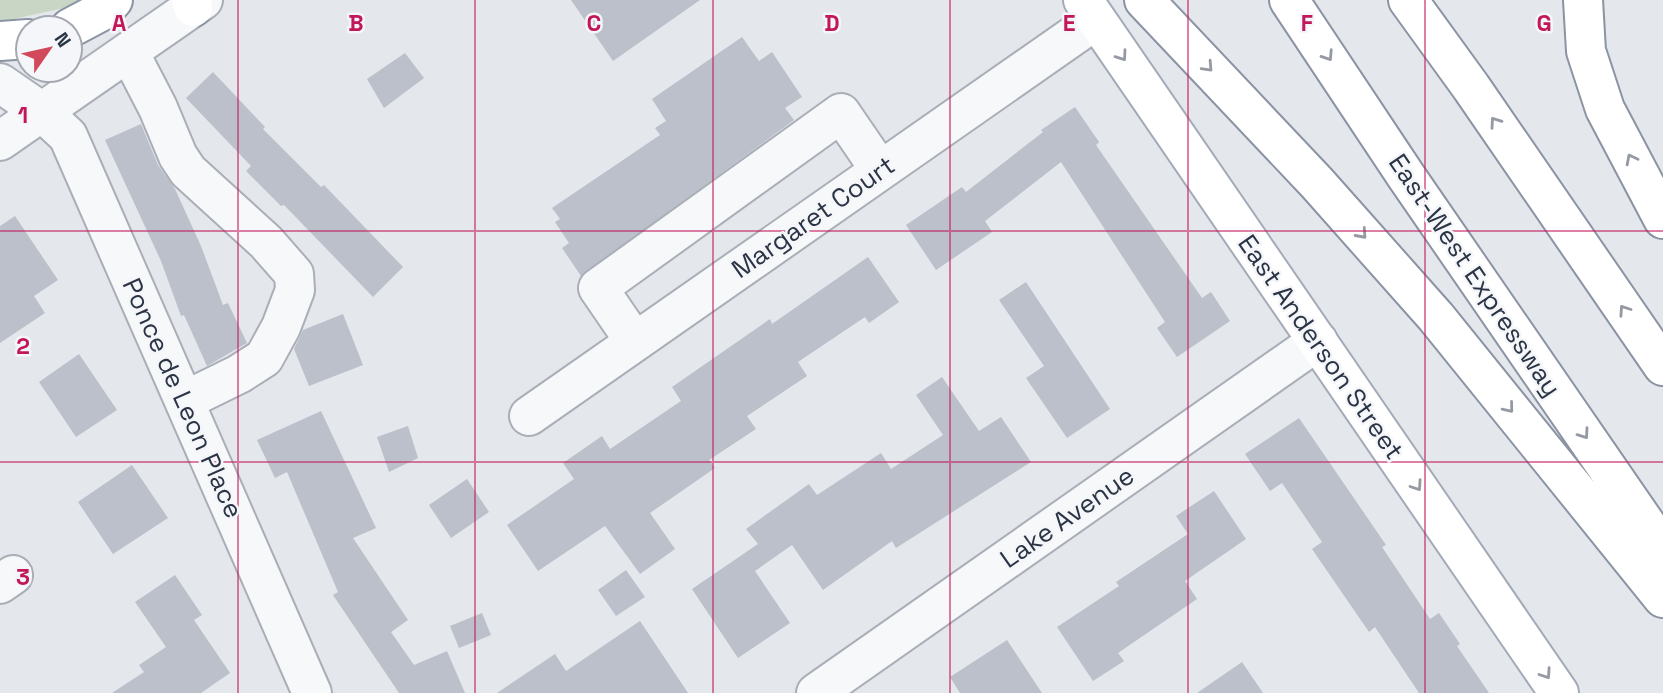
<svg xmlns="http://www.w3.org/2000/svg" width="1663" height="693" font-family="'Space Grotesk',sans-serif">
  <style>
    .green { fill: #c9d6c5 }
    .building { fill: #bbc0ca }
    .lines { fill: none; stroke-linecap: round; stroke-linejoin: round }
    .minor-casing { stroke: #a9aeb7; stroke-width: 42 }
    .major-casing { stroke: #a3abb8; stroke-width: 42 }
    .highway-casing { stroke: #8b94a3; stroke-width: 42 }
    .minor { stroke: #f7f8fa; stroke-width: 38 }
    .major { stroke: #fff; stroke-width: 38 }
    .highway { stroke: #fff; stroke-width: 38 }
    .oneway { stroke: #959aa2 }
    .grid { fill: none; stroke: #c2185b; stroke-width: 2; stroke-opacity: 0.55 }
    .labels { text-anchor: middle; stroke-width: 5; stroke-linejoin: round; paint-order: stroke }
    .street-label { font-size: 26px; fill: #2b3445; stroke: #f4f6f9 }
    .grid-label { font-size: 23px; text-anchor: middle; font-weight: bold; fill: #c2185b; stroke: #f4f6f9; stroke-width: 5; stroke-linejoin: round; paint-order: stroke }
  </style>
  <rect width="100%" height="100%" fill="#e4e7ec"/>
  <path class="green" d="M0 0H81L73 6 0 22Z"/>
  <path class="building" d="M571 0H700L613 61Z
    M742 37 759 61 772 52 802 97 785 108 794 120 581 276 562 248 569 243 555 222 560 219 552 208 660 135 655 128 666 121 652 99Z
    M405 53 424 78 384 108 367 79Z
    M213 72 265 127 263 129 321 187 324 185 403 267 373 297 284 205 281 206 246 171 251 166 186 98Z
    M1075 107 1099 142 1096 145 1202 298 1211 292 1230 321 1177 357 1157 328 1165 322 1061 162 985 221 992 232 936 270 906 225 962 187 966 192 1043 132 1041 130Z
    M141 124 158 165 175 189 201 246 223 305 228 303 247 343 207 366 184 315 181 316 161 261 105 140Z
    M15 216 58 280 34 296 45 313 0 343V226Z
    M868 257 899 302 869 323 865 317 798 362 807 376 747 416 756 429 709 460 715 468 650 513 675 549 640 574 605 526 538 571 507 525 574 479 563 463 602 436 610 449 681 401 672 387 770 319 772 324Z
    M1026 282 1110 409 1067 438 1026 378 1044 366 999 300Z
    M343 314 363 365 309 386 294 349 303 330Z
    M79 354 117 410 76 437 39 382Z
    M942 377 979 431 1001 417 1031 462 896 548 892 541 823 590 792 545 755 571 790 623 738 658 692 589 758 544 746 529 809 484 817 495 881 453 891 469 943 435 916 395Z
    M321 411 376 528 353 538 408 620 391 632 414 665 447 651 465 693H399L333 595 338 592 287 472 275 478 257 440Z
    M1299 418 1386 545 1382 547 1430 619 1439 613 1460 644 1457 646 1489 693H1419L1375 627 1369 632 1312 549 1322 542 1282 483 1270 491 1245 454Z
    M408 426 418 458 389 472 377 437Z
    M132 465 168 518 113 554 78 502Z
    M467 479 489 512 451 538 429 505Z
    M1214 491 1246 539 1185 581 1197 599 1118 653 1124 661 1093 681 1057 627 1119 586 1116 582 1188 534 1176 516Z
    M626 570 645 597 616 616 598 590Z
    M175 575 202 615 194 620 230 673 201 693H112L144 672 139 665 166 647 135 602Z
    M482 613 491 635 459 648 450 626Z
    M640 621 688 693H497L555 654 566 671Z
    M1007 640 1042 693H960L950 677Z
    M1242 662 1263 693H1197Z"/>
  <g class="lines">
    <defs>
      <path id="minor" d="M129 52 158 108 178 156 188 171 266 242 294 274 295 290 281 327 264 358 239 374 184 401
        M0 83 42 112 68 136 312 693
        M0 141 203 0
        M635 342 598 288 841 113 880 170
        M529 416 1096 20
        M0 584 13 575
        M816 693 1318 341"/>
      <path id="major" d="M1083 0 1559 693"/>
      <path id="highway" d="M191 0 193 7
        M1144 0 1317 183 1436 317 1663 598
        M1289 0 1406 176 1663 549
        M1408 0 1471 87 1663 366
        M1583 0 1586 51 1605 109 1663 219
        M70 28 104 10 113 0
        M0 41 28 39"/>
    </defs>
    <use href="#minor" class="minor-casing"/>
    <use href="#major" class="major-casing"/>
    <use href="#highway" class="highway-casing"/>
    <use href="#minor" class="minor"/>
    <use href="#major" class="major"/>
    <use href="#highway" class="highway"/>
  </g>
  <defs><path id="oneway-chevron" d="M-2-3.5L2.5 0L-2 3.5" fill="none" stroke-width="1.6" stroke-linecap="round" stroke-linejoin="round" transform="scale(1.75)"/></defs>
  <g class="oneway">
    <use href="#oneway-chevron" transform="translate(1122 56) rotate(55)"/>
    <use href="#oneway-chevron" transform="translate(1328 56) rotate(57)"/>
    <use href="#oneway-chevron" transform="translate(1208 67) rotate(47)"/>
    <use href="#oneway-chevron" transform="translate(1495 122) rotate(-125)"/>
    <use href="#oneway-chevron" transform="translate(1631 159) rotate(-117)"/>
    <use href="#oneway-chevron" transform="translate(1362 234) rotate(48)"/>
    <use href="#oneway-chevron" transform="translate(1624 310) rotate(-124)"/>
    <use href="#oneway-chevron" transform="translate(1509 408) rotate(51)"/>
    <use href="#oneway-chevron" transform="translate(1584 434) rotate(55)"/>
    <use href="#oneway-chevron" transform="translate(1417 486) rotate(56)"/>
    <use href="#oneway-chevron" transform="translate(1546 674) rotate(56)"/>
  </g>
  <path class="grid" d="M238 0V693M475 0V693M713 0V693M950 0V693M1188 0V693M1425 0V693M0 231H1663M0 462H1663"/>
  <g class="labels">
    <g class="street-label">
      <text transform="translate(813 217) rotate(-35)" y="9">Margaret Court</text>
      <text transform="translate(1475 275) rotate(56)" y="9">East-West Expressway</text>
      <text transform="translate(1321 347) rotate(55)" y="9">East Anderson Street</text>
      <text transform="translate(183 398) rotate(66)" y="9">Ponce de Leon Place</text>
      <text transform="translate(1067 517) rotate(-35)" y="9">Lake Avenue</text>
    </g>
  </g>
  <g class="grid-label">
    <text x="119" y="31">A</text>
    <text x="356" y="31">B</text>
    <text x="594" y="31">C</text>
    <text x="832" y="31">D</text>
    <text x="1069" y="31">E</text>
    <text x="1307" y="31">F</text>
    <text x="1544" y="31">G</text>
    <text x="23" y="123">1</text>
    <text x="23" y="354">2</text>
    <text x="23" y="585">3</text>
  </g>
  <g transform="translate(49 49) rotate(56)"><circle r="33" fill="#f4f6f9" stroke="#a4a8b1" stroke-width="2"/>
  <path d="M0-5L12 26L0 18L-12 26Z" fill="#d1495b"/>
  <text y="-10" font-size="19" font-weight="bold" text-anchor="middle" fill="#2b3445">N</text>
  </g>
</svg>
